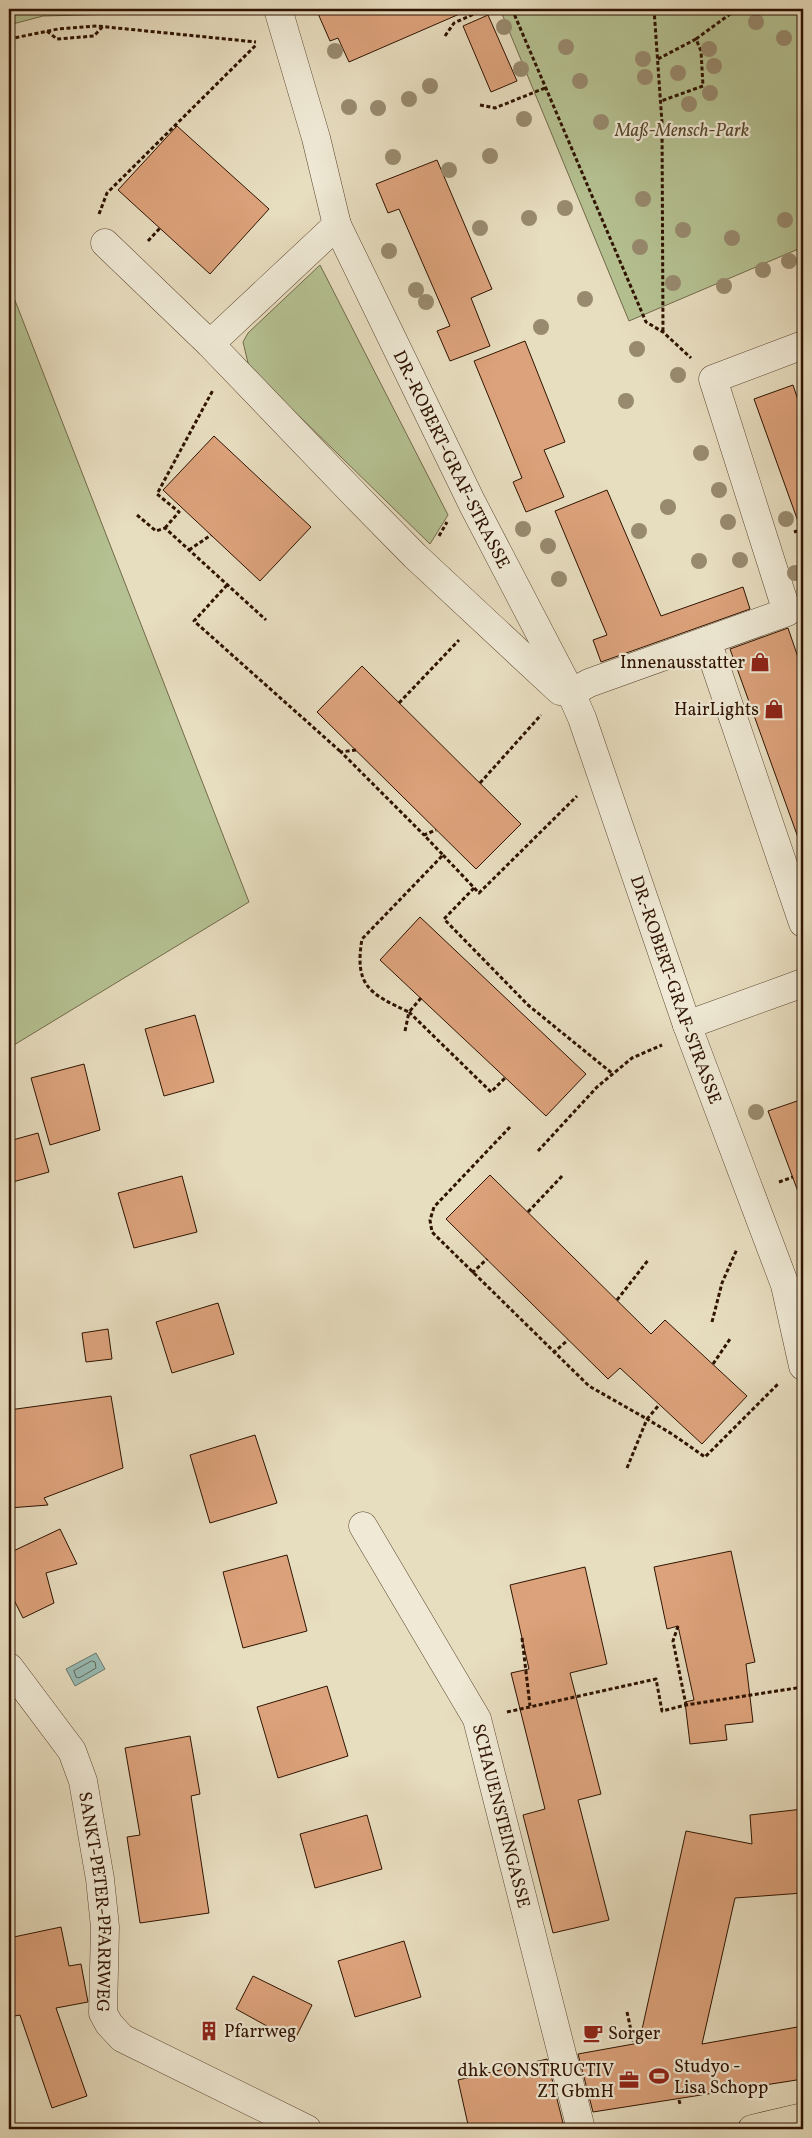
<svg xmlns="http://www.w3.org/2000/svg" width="812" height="2138" font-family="Vollkorn,serif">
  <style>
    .green { fill: #b5c192; stroke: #726a4a }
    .water { fill: #97bbb4; stroke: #6d786c }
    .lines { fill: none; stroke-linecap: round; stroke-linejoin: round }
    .shore { stroke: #63675a; stroke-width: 1 }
    .building { fill: #dca27b; stroke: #2f1301 }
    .minor-casing { stroke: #5d4630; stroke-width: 29 }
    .major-casing { stroke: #2f1301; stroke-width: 29 }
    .path { stroke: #2f1301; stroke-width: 3; stroke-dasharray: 4 2.5; stroke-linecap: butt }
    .minor { stroke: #efe9d5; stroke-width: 28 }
    .major { stroke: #e7ddbf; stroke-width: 28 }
    .tree { fill: #988a6e }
    .labels { text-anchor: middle; stroke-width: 4.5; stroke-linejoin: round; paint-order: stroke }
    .park-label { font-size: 18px; font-style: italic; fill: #57472c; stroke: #efe9d5 }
    .street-label { font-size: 18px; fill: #2f1301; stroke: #efe9d5 }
    .poi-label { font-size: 18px; fill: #2f1301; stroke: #efe9d5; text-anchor: end }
  </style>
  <rect width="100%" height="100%" fill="#e7ddbf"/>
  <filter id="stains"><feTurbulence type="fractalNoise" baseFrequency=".004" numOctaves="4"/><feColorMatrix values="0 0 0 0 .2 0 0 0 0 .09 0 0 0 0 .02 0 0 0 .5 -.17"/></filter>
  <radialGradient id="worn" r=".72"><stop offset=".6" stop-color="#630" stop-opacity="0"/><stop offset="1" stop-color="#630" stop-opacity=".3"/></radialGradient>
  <path class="green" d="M9 9H119L121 14 43 16 9 25Z
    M500 9H803V247L629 321Z
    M320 265 448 515 430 544 249 367 243 342 248 333Z
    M9 285 249 902 9 1048Z"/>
  <path class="water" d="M96 1653 105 1669 75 1686 66 1669Z"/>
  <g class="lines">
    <path class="shore" d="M92 1661 95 1662 96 1668 79 1678 76 1677 74 1671Z"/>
  </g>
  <path class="building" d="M316 9H471L349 62 338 38 330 41Z
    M488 15 517 81 491 92 463 26Z
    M177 126 269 209 210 274 118 190Z
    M437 160 492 289 471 298 490 346 450 361 437 331 450 326 399 209 388 213 376 184Z
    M525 341 565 442 544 450 564 497 526 512 513 482 522 478 474 361Z
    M793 385 803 415V527H800L754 399Z
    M214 436 311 527 260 581 163 490Z
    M607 490 661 616 743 587 750 609 601 662 593 640 607 635 555 511Z
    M788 628 803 672V842L800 843 730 649Z
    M362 666 521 824 476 869 317 712Z
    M420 917 586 1074 546 1116 380 960Z
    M195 1015 214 1082 164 1096 145 1029Z
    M84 1064 100 1130 50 1145 31 1078Z
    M803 1099V1197H800L768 1111Z
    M38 1133 49 1172 9 1183V1141Z
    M490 1175 651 1334 665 1320 747 1396 702 1444 620 1368 608 1379 446 1219Z
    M182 1176 197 1232 134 1248 118 1193Z
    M218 1303 234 1354 172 1373 156 1322Z
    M108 1329 112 1359 86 1362 82 1333Z
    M111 1396 123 1468 44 1498 48 1505 9 1508V1410Z
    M255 1435 277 1503 210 1523 190 1455Z
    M60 1529 77 1564 46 1573 54 1603 23 1618 9 1590V1553Z
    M731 1551 755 1662 746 1664 753 1722 725 1725 727 1740 690 1744 685 1702 694 1700 678 1626 667 1629 654 1567Z
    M287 1555 307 1631 243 1648 223 1572Z
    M585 1567 607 1664 570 1673 601 1794 578 1800 609 1920 553 1933 523 1815 545 1809 511 1673 529 1669 510 1585Z
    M327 1686 348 1756 278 1778 257 1707Z
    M190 1736 200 1794 191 1796 209 1913 140 1923 127 1837 140 1835 125 1748Z
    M803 1809V1893L735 1898 702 2044 803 2026V2079L593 2112 578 2054 639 2043 686 1831 752 1844 750 1815Z
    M367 1815 382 1869 315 1888 300 1834Z
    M61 1927 69 1966 81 1964 88 2002 56 2008 87 2096 52 2108 20 2015 9 2017V1938Z
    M404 1941 421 1997 355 2017 338 1961Z
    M253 1976 312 2005 294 2041 236 2009Z
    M547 2059 563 2123 536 2129H469L458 2080Z"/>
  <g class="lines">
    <defs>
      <g id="minor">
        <path id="s1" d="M278 9 316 138 337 225 472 503 571 693 582 718 687 1025 785 1285 803 1366"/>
        <path d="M337 225 210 344 357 497 415 556 560 691 571 693 589 683 787 612 713 379 803 345"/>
        <path d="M105 243 210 344"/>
        <path d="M707 641 803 923"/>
        <path d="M687 1025 803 983"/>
        <path id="s2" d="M363 1526 477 1719 581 2129"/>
        <path id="s3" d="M9 1667 72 1751 83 1781 100 1879 105 1927 103 2013 109 2024 122 2038 307 2129"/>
      </g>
      <path id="major" d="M752 2129 803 2117"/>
    </defs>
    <use href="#minor" class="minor-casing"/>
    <use href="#major" class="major-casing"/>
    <path class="path" d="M512 9 646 322 663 332 691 358
      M654 9 662 123 663 332
      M47 31 57 39 94 36 103 26
      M445 36 454 23 485 9
      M9 39 58 29 97 26 256 42
      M696 39 737 9
      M658 59 696 39 701 51 703 86 661 101
      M480 105 495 108 545 88
      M99 214 107 193 257 44
      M148 241 160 228
      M137 515 156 531 165 528 266 620
      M165 528 179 512 157 494 213 390
      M794 532 803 529
      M439 536 447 522
      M189 550 211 535
      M227 585 194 621 341 752
      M399 703 459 640
      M356 750 341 752 424 835
      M480 783 541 715
      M443 855 479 893 577 796
      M474 888 444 919 528 1005 613 1074
      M421 998 409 1012C370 994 354 986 362 939L443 855 424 835 436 830
      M409 1012 491 1092 505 1078
      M405 1031 409 1012
      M510 1127 434 1207 430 1220 432 1232 589 1386 647 1419 659 1405
      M538 1151 597 1087 632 1058 662 1045
      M779 1182 793 1177
      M528 1212 563 1175
      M472 1273 487 1259
      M617 1300 649 1259
      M712 1322 722 1283 737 1249
      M553 1353 568 1340
      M713 1364 730 1339
      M627 1468 647 1419 672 1434 705 1457 779 1383
      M678 1626 673 1641 686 1705
      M522 1638 530 1706
      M507 1712 656 1679 662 1711 686 1705 803 1687
      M627 2012 634 2044
      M679 2100 680 2104"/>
    <use href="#minor" class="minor"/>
    <use href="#major" class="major"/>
  </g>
  <g class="tree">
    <circle cx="756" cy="22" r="8"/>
    <circle cx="504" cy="27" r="8"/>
    <circle cx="784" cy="38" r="8"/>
    <circle cx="566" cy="47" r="8"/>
    <circle cx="709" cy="49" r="8"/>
    <circle cx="335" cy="51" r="8"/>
    <circle cx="643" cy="59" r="8"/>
    <circle cx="714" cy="66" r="8"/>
    <circle cx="521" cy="69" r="8"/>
    <circle cx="678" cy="73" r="8"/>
    <circle cx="645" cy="77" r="8"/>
    <circle cx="580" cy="81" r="8"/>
    <circle cx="430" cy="86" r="8"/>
    <circle cx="710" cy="93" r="8"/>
    <circle cx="409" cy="99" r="8"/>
    <circle cx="689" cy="104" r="8"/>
    <circle cx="349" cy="107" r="8"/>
    <circle cx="378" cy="108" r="8"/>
    <circle cx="524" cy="119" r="8"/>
    <circle cx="601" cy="122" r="8"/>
    <circle cx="490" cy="156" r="8"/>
    <circle cx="393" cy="157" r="8"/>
    <circle cx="449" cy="170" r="8"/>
    <circle cx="643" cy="199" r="8"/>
    <circle cx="565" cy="208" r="8"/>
    <circle cx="529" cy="218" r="8"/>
    <circle cx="785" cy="220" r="8"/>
    <circle cx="480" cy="228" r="8"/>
    <circle cx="683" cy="230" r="8"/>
    <circle cx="732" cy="238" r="8"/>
    <circle cx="640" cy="247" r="8"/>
    <circle cx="389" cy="251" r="8"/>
    <circle cx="789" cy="261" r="8"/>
    <circle cx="763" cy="270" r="8"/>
    <circle cx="673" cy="283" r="8"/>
    <circle cx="724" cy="286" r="8"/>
    <circle cx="416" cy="290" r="8"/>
    <circle cx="585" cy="299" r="8"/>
    <circle cx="426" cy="302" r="8"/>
    <circle cx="541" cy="327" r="8"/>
    <circle cx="637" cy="349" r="8"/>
    <circle cx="678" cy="375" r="8"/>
    <circle cx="626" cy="401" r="8"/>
    <circle cx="701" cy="453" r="8"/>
    <circle cx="719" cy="490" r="8"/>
    <circle cx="668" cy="507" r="8"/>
    <circle cx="786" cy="519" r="8"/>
    <circle cx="728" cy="522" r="8"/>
    <circle cx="523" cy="529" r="8"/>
    <circle cx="639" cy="531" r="8"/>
    <circle cx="548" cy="546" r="8"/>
    <circle cx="740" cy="560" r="8"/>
    <circle cx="699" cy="561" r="8"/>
    <circle cx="795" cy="573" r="8"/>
    <circle cx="559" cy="579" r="8"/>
    <circle cx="756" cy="1112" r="8"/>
  </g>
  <defs>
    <symbol id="shop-bare" viewBox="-9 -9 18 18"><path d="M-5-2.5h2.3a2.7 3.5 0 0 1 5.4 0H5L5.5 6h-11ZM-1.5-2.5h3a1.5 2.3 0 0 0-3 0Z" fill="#8f2418" stroke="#efe9d5" stroke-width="2.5" paint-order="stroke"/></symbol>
    <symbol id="building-bare" viewBox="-9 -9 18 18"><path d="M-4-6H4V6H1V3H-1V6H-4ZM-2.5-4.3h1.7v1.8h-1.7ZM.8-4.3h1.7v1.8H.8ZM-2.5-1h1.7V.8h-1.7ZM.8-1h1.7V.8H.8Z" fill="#8f2418" stroke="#efe9d5" stroke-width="2.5" paint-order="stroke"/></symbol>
    <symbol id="cafe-bare" viewBox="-9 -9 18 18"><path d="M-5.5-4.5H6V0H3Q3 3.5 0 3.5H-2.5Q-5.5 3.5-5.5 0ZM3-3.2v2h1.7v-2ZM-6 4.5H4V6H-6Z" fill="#8f2418" stroke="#efe9d5" stroke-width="2.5" paint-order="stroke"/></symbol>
    <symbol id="stadium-bare" viewBox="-9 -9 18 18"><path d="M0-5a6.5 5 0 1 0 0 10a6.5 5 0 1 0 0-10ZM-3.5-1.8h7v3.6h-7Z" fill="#8f2418" stroke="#efe9d5" stroke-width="2.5" paint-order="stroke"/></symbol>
    <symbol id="office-bare" viewBox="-9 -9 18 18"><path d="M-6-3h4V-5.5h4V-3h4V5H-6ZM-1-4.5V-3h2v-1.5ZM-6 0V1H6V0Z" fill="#8f2418" stroke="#efe9d5" stroke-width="2.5" paint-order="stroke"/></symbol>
  </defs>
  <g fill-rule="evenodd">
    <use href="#shop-bare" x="746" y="648" width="28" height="28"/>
    <use href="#shop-bare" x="760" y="695" width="28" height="28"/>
    <use href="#building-bare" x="195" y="2017" width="28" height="28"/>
    <use href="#cafe-bare" x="579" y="2019" width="28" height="28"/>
    <use href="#stadium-bare" x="645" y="2062" width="28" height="28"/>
    <use href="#office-bare" x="615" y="2066" width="28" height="28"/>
  </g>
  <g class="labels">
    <g class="park-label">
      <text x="682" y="136">Maß-Mensch-Park</text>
    </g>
    <g class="street-label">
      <text dy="6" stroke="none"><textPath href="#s1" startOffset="485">DR.-ROBERT-GRAF-STRASSE</textPath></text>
      <text dy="6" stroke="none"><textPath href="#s1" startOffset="1062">DR.-ROBERT-GRAF-STRASSE</textPath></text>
      <text dy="6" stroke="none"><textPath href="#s2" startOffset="324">SCHAUENSTEINGASSE</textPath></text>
      <text dy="6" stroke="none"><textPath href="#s3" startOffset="259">SANKT-PETER-PFARRWEG</textPath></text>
    </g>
    <g class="poi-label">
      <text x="745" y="668">Innenausstatter</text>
      <text x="759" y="715">HairLights</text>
      <text x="224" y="2037" text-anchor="start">Pfarrweg</text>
      <text x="608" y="2039" text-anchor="start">Sorger</text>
      <text x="674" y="2072" text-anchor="start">Studyo -<tspan x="674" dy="21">Lisa Schopp</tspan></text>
      <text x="614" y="2076">dhk CONSTRUCTIV<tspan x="614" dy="21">ZT GbmH</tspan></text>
    </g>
  </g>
  <rect width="812" height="2138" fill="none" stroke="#e7ddbf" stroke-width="30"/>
  <rect x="10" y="10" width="792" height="2118" fill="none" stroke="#2f1301" stroke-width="2.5"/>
  <rect x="15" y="15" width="782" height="2108" fill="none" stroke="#2f1301"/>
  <rect width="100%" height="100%" filter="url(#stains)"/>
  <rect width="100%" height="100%" fill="url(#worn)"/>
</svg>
